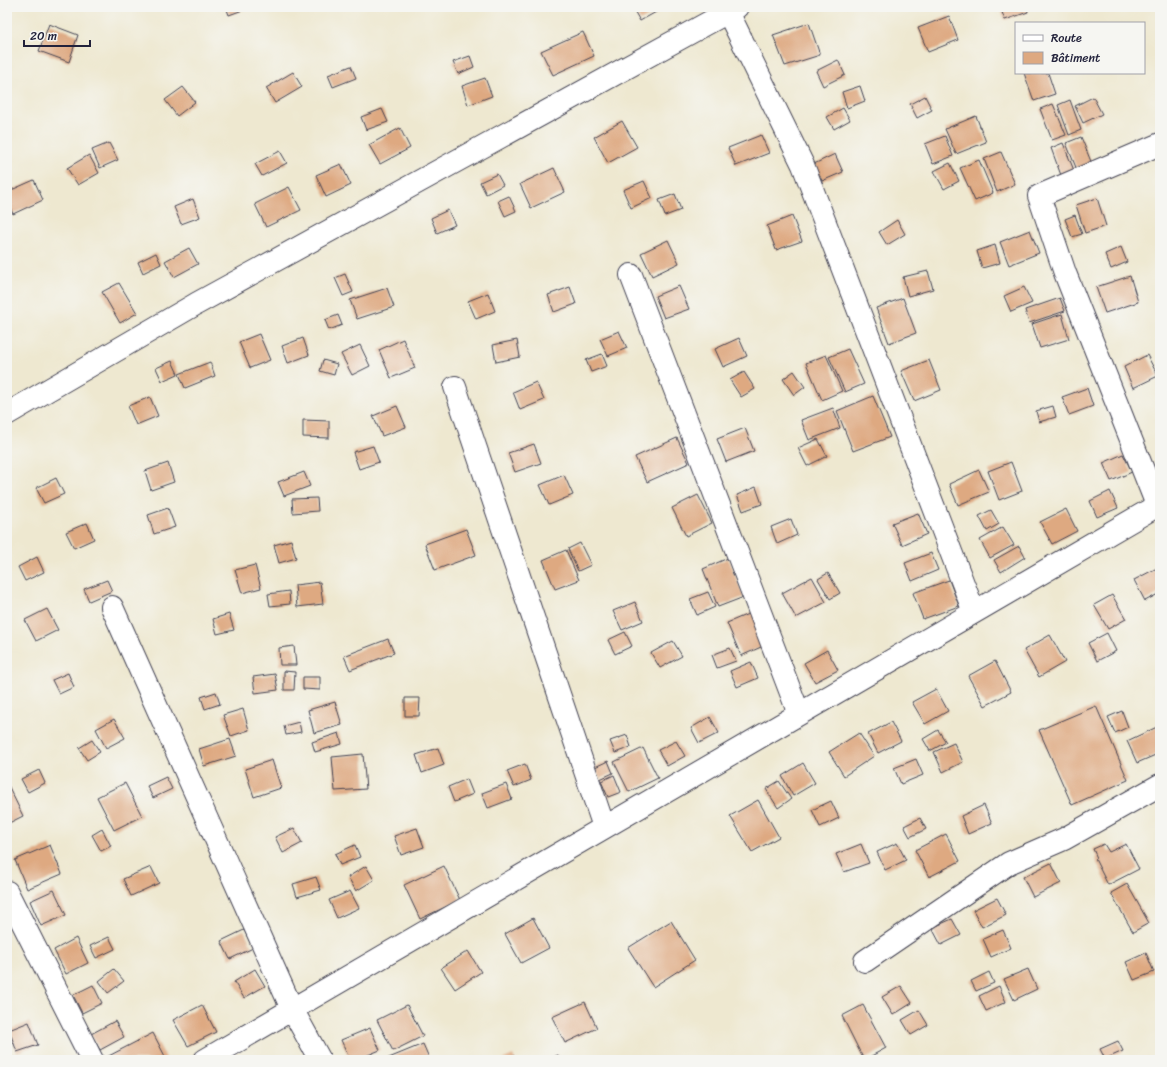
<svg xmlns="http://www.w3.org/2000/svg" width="1167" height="1067" font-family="Sriracha,sans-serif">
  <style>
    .building { fill: #dea981 }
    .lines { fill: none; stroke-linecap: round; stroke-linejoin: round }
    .minor-casing { stroke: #414051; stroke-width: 24 }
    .minor { stroke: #fff; stroke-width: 22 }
  </style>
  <rect width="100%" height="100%" fill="#f6f6f2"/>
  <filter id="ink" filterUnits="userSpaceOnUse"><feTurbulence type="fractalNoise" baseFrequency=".025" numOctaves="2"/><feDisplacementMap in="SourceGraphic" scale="8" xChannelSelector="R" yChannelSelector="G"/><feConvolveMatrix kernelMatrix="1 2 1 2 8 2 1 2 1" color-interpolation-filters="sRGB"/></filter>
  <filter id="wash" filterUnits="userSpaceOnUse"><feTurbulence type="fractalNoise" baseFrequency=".012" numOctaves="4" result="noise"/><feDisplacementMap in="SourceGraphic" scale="16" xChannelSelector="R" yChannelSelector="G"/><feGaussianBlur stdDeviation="0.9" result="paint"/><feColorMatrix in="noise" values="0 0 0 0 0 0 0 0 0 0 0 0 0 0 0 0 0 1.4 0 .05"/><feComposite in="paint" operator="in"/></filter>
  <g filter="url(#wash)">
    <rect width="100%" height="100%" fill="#eee8d0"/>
    <g id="blocks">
      <path class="building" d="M226 7H251L229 15Z
        M632 7H665L640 21Z
        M1000 7H1027L1028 12 1005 20Z
        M949 16 958 40 928 52 918 28Z
        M809 23 820 55 785 66 773 35Z
        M49 24 78 35 69 62 39 51Z
        M583 32 594 56 553 75 541 51Z
        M470 56 474 67 458 74 453 62Z
        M838 60 845 75 823 86 816 71Z
        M351 66 356 78 333 87 328 75Z
        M293 72 302 87 275 103 266 88Z
        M1024 73H1048L1055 94 1034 101Z
        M485 78 492 96 468 105 462 86Z
        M860 86 865 101 847 108 842 92Z
        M183 87 195 102 177 116 165 100Z
        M925 96 932 110 917 118 910 104Z
        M1093 97 1102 114 1083 123 1075 106Z
        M1070 100 1081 130 1069 135 1058 105Z
        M1053 104 1066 135 1052 140 1040 109Z
        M843 108 850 120 834 129 827 117Z
        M382 109 388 122 366 130 361 117Z
        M976 116 986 142 956 154 945 129Z
        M622 121 637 147 608 163 594 137Z
        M400 128 410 148 380 164 369 145Z
        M761 135 769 153 736 166 728 148Z
        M945 136 953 156 933 164 925 144Z
        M1081 137 1092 164 1077 170 1066 143Z
        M109 143 118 160 100 168 92 150Z
        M1063 143 1075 173 1062 178 1051 148Z
        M280 151 287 163 262 176 255 164Z
        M1001 152 1015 184 997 192 984 159Z
        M835 154 843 172 822 181 814 164Z
        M89 155 99 173 78 185 67 168Z
        M979 160 993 193 975 201 960 168Z
        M950 163 959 181 944 189 934 171Z
        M341 164 351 185 326 197 316 175Z
        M554 168 565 192 531 208 520 184Z
        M497 174 503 185 486 194 480 182Z
        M34 180 43 200 13 214 7 201V192Z
        M644 181 652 198 631 208 623 190Z
        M289 187 301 210 266 227 255 204Z
        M675 194 681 210 665 216 659 200Z
        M509 196 516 211 505 216 498 201Z
        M1097 198 1106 226 1085 233 1076 205Z
        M193 199 200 217 181 224 174 207Z
        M448 210 455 225 437 233 431 218Z
        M1075 215 1082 234 1072 237 1065 219Z
        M792 216 802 241 776 250 767 226Z
        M897 220 905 234 887 245 879 232Z
        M1030 230 1039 253 1009 265 1000 242Z
        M668 240 679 263 652 276 641 253Z
        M995 245 1000 263 982 268 977 251Z
        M1121 247 1127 262 1111 269 1105 254Z
        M189 248 198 264 174 277 165 261Z
        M156 253 161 264 143 273 138 262Z
        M928 271 933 289 908 296 903 277Z
        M345 274 353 292 343 296 335 278Z
        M1130 276 1138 302 1105 313 1096 287Z
        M119 283 137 313 120 323 102 292Z
        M679 286 689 309 664 318 655 296Z
        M570 287 576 304 554 312 548 295Z
        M1024 287 1032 303 1011 312 1004 296Z
        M387 288 394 307 357 319 350 300Z
        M488 293 495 311 476 319 468 301Z
        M903 298 916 333 889 343 876 308Z
        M1060 298 1065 311 1029 323 1025 310Z
        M1062 314 1069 339 1040 348 1032 324Z
        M338 315 342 325 329 330 325 320Z
        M619 331 627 348 608 356 600 339Z
        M259 334 270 360 250 368 239 342Z
        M303 338 309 355 288 363 282 346Z
        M739 338 747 356 723 367 715 349Z
        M403 339 415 368 391 378 379 350Z
        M517 340 520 357 496 362 493 345Z
        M360 345 370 366 352 375 341 354Z
        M848 349 864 384 845 392 829 357Z
        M602 354 607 366 591 372 586 360Z
        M826 355 842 391 822 400 806 363Z
        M1147 355 1158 376 1133 388 1124 367Z
        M323 360 337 364 334 375 320 371Z
        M929 360 941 390 914 401 901 371Z
        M172 361 178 374 162 381 156 368Z
        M210 362 215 376 185 388 179 374Z
        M794 371 805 387 794 395 783 379Z
        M744 372 755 389 741 397 730 380Z
        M536 382 544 400 520 410 513 392Z
        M1087 388 1093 406 1069 415 1062 397Z
        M873 396 890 437 853 451 837 411Z
        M150 397 158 416 136 425 128 406Z
        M397 406 406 427 382 436 373 416Z
        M1053 406 1056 417 1039 422 1036 411Z
        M833 408 840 428 809 440 801 420Z
        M303 420 329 421V438L303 437Z
        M745 428 754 451 726 462 717 439Z
        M677 438 689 463 647 482 635 457Z
        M818 439 827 456 807 466 798 448Z
        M534 444 541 463 515 472 508 453Z
        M373 446 379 462 359 469 353 452Z
        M1123 454 1132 472 1111 481 1103 463Z
        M1011 462 1022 491 999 500 988 471Z
        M168 463 174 482 151 490 145 471Z
        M979 470 989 492 958 505 949 484Z
        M304 472 310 486 284 496 278 482Z
        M564 475 573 495 549 505 540 485Z
        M56 478 64 494 44 503 36 488Z
        M756 487 762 504 743 511 737 495Z
        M1110 491 1118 508 1097 517 1090 501Z
        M698 495 712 523 686 536 672 508Z
        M317 498 318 511 293 513 292 499Z
        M168 508 175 527 154 534 148 515Z
        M1066 509 1077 531 1052 544 1040 522Z
        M991 510 999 524 987 531 979 516Z
        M918 513 927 534 902 545 892 523Z
        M791 519 797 535 777 544 771 527Z
        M87 523 94 539 74 548 66 532Z
        M1003 527 1014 545 990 558 980 540Z
        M466 529 476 555 435 570 425 544Z
        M291 540 296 558 279 563 274 545Z
        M580 543 591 565 578 571 568 549Z
        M1019 546 1025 557 1001 572 994 560Z
        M566 550 579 580 555 589 543 560Z
        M931 553 938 570 912 581 905 563Z
        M37 557 44 572 25 581 18 567Z
        M728 558 744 597 718 607 703 569Z
        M255 565 261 588 242 593 235 570Z
        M1159 567 1160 569V593L1145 601 1134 580Z
        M828 573 840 593 830 599 818 579Z
        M812 577 826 602 796 618 782 593Z
        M107 580 112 591 89 601 84 589Z
        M949 580 959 606 923 619 913 593Z
        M320 582 323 604 297 607 295 585Z
        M289 591 290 604 270 606 268 594Z
        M708 592 715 607 697 615 690 599Z
        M1112 595 1126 619 1108 629 1094 605Z
        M635 602 643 621 622 630 613 611Z
        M47 609 58 630 36 641 25 620Z
        M755 611 770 643 741 656 727 623Z
        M229 614 234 630 217 634 213 619Z
        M625 632 632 646 615 654 608 640Z
        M1107 633 1116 651 1097 661 1088 643Z
        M1050 635 1065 662 1039 677 1024 650Z
        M388 639 394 653 350 670 344 656Z
        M673 641 682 656 660 668 651 653Z
        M294 646 296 665H280L279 648Z
        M730 648 736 661 717 668 712 655Z
        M827 650 838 670 815 682 804 663Z
        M995 661 1011 692 985 706 968 676Z
        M751 662 758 678 737 687 730 671Z
        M284 671 295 672 294 690H284Z
        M68 673 74 687 59 694 52 680Z
        M275 674 278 690 255 693 253 677Z
        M303 677H320V690L303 689Z
        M936 689 948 711 925 724 912 702Z
        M216 692 220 704 205 709 201 697Z
        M405 698H420L419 716H405Z
        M335 702 342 725 314 733 308 710Z
        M1096 706 1128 780 1072 805 1039 730Z
        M243 709 249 730 231 736 223 715Z
        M1122 711 1128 727 1115 733 1108 717Z
        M710 717 719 733 699 743 691 728Z
        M114 719 125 738 106 748 96 729Z
        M299 722 301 732 286 735 284 726Z
        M891 722 901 741 878 753 868 734Z
        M1157 727 1160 733V753L1137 763 1127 741Z
        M938 730 946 742 930 751 923 739Z
        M339 733 342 744 315 752 312 742Z
        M859 733 874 756 844 776 829 752Z
        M627 735 631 747 615 753 610 741Z
        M230 739 236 756 204 766 199 749Z
        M92 740 100 752 87 760 79 748Z
        M676 741 685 756 667 766 658 750Z
        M954 743 963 762 943 772 934 752Z
        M438 748 444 765 422 773 416 755Z
        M643 748 658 778 629 792 614 762Z
        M363 754 366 789 335 791 332 757Z
        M916 759 923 775 901 784 894 768Z
        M272 760 281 788 254 797 245 769Z
        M608 761 613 773 600 779 595 767Z
        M803 763 815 783 793 796 782 776Z
        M525 764 531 780 514 787 507 771Z
        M39 770 45 783 28 792 21 779Z
        M614 775 621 792 608 797 601 781Z
        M166 777 172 789 153 798 147 786Z
        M467 779 473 794 454 802 448 787Z
        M779 781 791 799 778 808 766 789Z
        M7 783 23 816 7 824Z
        M125 783 142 816 114 830 97 797Z
        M506 784 512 799 488 808 482 793Z
        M758 800 779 837 752 852 730 816Z
        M831 801 839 818 820 827 812 810Z
        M984 805 992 823 968 834 961 816Z
        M920 818 926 829 910 837 904 826Z
        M294 828 302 843 283 853 275 837Z
        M417 828 424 847 401 855 394 836Z
        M102 829 111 846 101 851 92 835Z
        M946 834 960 861 929 877 915 850Z
        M897 843 906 860 885 870 877 852Z
        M861 844 869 863 844 872 836 854Z
        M1104 844 1109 852 1126 844 1139 869 1108 885 1095 859 1097 858 1093 849Z
        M50 845 62 874 27 889 15 860Z
        M355 845 360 857 340 865 335 854Z
        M1051 863 1061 883 1033 897 1023 877Z
        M366 866 374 880 356 891 348 877Z
        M444 866 460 900 420 919 404 885Z
        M151 867 159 883 131 896 123 879Z
        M316 877 321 890 297 897 293 884Z
        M1127 884 1149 923 1133 932 1111 893Z
        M54 890 66 915 41 926 30 901Z
        M350 891 359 908 337 918 329 900Z
        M997 898 1006 915 982 927 973 910Z
        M533 918 549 948 521 963 505 934Z
        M952 919 961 935 941 945 932 928Z
        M671 921 695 960 653 987 628 948Z
        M244 930 253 948 230 959 221 941Z
        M1003 930 1011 948 991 957 983 939Z
        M109 937 115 949 96 958 90 946Z
        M76 938 88 963 66 974 54 950Z
        M468 951 481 972 455 989 441 968Z
        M1146 953 1154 972 1134 980 1126 962Z
        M114 969 124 981 108 993 99 981Z
        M255 969 265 986 244 998 234 982Z
        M1028 969 1037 989 1014 1000 1004 979Z
        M989 972 994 983 976 991 971 981Z
        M93 985 102 1003 82 1013 73 995Z
        M901 986 912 1003 893 1015 882 997Z
        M999 986 1006 1002 986 1011 979 996Z
        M585 1002 597 1028 565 1043 552 1017Z
        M202 1005 216 1032 188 1046 173 1020Z
        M407 1005 423 1036 393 1051 377 1020Z
        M863 1005 886 1048 864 1060 842 1016Z
        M919 1010 928 1025 911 1035 902 1020Z
        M115 1021 124 1037 100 1050 91 1034Z
        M29 1022 38 1045 17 1052 9 1030Z
        M370 1028 380 1050 356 1060H350L341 1040Z
        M153 1033 167 1060H104L103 1059Z
        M1118 1041 1123 1051 1105 1059 1100 1049Z
        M423 1044 430 1060H384Z
        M513 1055 515 1060H502Z
        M558 1055 561 1060H547Z"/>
    </g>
  </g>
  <g filter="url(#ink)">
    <use href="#blocks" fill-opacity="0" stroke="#414051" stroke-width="1"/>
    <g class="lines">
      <defs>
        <path id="minor" d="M728 12 803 165 974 612
          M631 275 799 714
          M455 387 604 827
          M7 414 196 304 737 7
          M1157 505 1065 273 1039 196 1160 144
          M112 607 292 1009 320 1060
          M7 892 92 1060
          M865 961 1009 863 1064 839 1160 785
          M205 1060 1160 504"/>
      </defs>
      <use href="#minor" class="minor-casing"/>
      <use href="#minor" class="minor"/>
    </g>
  </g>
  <rect width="1167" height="1067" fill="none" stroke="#f6f6f2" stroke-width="24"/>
  <rect x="1015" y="22" width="130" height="52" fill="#f6f6f2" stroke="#a1a1a9"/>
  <rect x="1023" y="35" width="20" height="6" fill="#ffffff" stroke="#a1a1a9"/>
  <text x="1051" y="42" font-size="12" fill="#22223b">Route</text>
  <rect x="1023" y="52" width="20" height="12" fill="#dea981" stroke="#a1a1a9"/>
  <text x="1051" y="62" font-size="12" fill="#22223b">Bâtiment</text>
  <path d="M24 40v6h66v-6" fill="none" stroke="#22223b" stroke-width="2"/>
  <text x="30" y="40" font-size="12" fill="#22223b" stroke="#f6f6f2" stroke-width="3" paint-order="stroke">20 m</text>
</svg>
